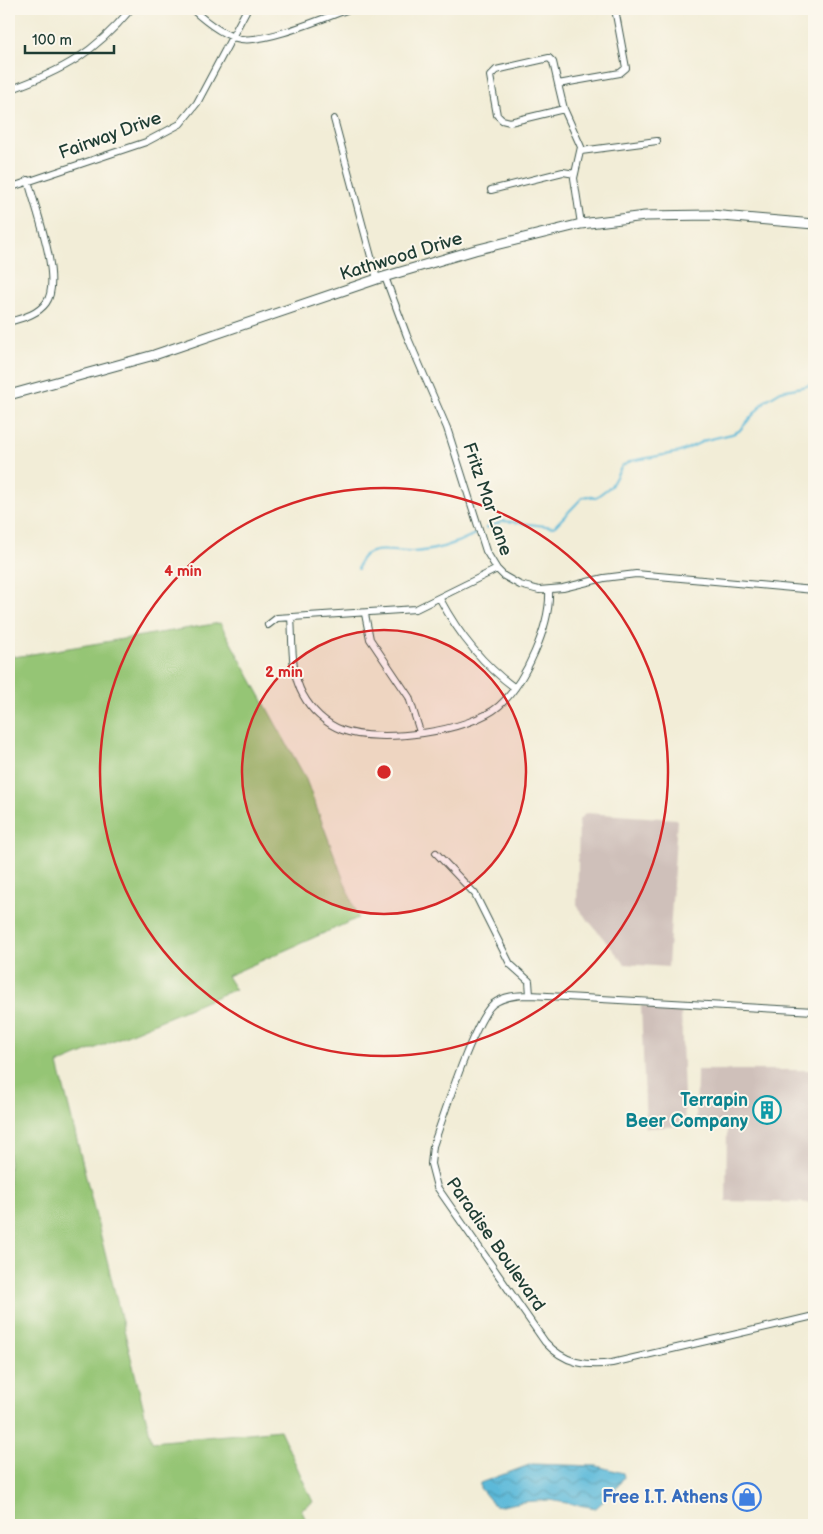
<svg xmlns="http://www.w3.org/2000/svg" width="823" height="1534" font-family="'Balsamiq Sans',sans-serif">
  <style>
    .industrial { fill: #cfc0ba }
    .green { fill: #95c574; stroke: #5a8154 }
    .water { fill: url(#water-waves); stroke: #3d7b86 }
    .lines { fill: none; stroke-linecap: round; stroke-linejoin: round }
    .stream { stroke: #5bb9d9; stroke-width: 2 }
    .street-casing { stroke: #3f574c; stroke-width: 8 }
    .secondary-casing { stroke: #3f574c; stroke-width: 11 }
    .street { stroke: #fff; stroke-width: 6 }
    .secondary { stroke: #fff; stroke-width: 9 }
    .ring { fill: none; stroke: #d62828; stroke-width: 2.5 }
    .labels { text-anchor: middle; stroke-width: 4; stroke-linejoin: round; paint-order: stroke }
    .street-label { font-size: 18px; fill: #1f3d34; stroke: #fbf7ec }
    .culture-label { font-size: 18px; font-weight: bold; fill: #0d838f; stroke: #fbf7ec; text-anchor: end }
    .shop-label { font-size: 18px; font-weight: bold; fill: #366cbe; stroke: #fbf7ec; text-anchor: end }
    .centre { fill: #d62828; stroke: #fbf7ec; stroke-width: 2.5 }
    .ring-label { font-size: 15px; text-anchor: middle; font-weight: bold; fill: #d62828; stroke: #fbf7ec; stroke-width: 4; stroke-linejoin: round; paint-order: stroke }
  </style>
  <defs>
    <pattern id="water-waves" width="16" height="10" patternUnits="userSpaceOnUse" patternTransform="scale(1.25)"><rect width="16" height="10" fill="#5bb9d9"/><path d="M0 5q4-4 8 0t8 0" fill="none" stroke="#4b98b1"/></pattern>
  </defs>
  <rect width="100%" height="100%" fill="#fbf7ec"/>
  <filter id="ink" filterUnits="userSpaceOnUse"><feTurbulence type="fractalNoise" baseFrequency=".02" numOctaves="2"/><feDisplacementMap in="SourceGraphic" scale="10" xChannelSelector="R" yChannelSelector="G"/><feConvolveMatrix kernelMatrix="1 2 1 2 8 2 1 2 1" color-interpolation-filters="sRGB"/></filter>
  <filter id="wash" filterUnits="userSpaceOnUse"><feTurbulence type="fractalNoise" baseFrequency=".0096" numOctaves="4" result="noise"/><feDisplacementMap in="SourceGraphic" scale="20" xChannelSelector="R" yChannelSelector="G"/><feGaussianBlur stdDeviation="1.12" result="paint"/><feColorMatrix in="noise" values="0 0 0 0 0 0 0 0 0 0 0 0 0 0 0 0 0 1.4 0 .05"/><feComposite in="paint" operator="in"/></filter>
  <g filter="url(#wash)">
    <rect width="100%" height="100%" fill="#f2edd7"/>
    <path class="industrial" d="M586 813 677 819 668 967 625 964 577 907 579 820Z
      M641 1006 681 1009 685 1126 646 1128Z
      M697 1070H814V1203L726 1201 727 1128H696Z"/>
    <path class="green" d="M220 623 305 777 358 918 227 976 235 989 58 1064 152 1442 280 1430 313 1502 301 1509 308 1525H9V650L14 657Z"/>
    <path class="water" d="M532 1464 597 1466 623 1473 624 1477 615 1490 596 1508 549 1500 522 1502 502 1506 494 1505 480 1488V1483Z"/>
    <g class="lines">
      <path class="stream" d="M486 528 504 521 554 527 583 497 588 496 595 498 611 486 622 466 631 461 680 452 706 440 732 434 739 431 766 400 781 391 807 386 814 381
        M358 569C359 563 360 557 367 554 381 547 398 553 413 552 435 551 456 544 475 534"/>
    </g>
  </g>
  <g filter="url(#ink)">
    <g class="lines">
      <defs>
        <path id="street" d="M192 9C205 21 223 36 241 39 266 43 324 18 349 9
          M9 72 13 89
          M558 84 553 62 549 58 496 70 490 76 497 115 502 120 510 122 564 109
          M9 90C64 70 93 54 131 9
          M334 119 377 279
          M581 151 657 141
          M9 188 146 142 180 124 197 103 247 9
          M491 190 563 172 575 174
          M581 224 574 178 581 147 564 109 558 84 620 73 626 68 615 9
          M385 277 407 336 447 428 486 551 497 569 504 576 520 585 539 590 563 588 604 578 636 574 814 590
          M9 322C22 318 37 315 46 303 63 280 35 208 28 180
          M440 599C459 635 482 664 515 688
          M365 614 370 639 409 697 420 732
          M291 617C293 643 290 672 303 695 311 710 326 724 342 730 379 744 469 732 499 706 525 683 551 625 549 590
          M268 625 277 618 416 609 497 569
          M436 853 475 894 510 964 529 981 530 995
          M814 1011 530 995C517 995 504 996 493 1004 474 1020 443 1118 433 1146L431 1164 437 1187 545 1342C564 1363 586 1367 612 1363L814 1316"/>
        <path id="secondary" d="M9 395 154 355 377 279 475 250 581 224 645 216 711 215 814 224"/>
      </defs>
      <use href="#street" class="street-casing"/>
      <use href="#secondary" class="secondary-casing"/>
      <use href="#street" class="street"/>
      <use href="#secondary" class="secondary"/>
    </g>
  </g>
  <circle cx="384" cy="772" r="142" fill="#d62828" fill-opacity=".12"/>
  <g class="ring">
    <circle cx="384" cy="772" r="142"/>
    <circle cx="384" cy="772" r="284"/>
  </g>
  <defs>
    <symbol id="building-ring" viewBox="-11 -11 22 22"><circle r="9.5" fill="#fbf7ec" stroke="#0f9aa8" stroke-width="1.5"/><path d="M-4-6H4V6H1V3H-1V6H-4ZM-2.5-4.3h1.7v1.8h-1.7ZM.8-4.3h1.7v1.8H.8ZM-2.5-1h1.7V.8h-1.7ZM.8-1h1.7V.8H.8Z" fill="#0f9aa8"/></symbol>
    <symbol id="shop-ring" viewBox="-11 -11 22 22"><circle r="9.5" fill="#fbf7ec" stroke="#3f7fe0" stroke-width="1.5"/><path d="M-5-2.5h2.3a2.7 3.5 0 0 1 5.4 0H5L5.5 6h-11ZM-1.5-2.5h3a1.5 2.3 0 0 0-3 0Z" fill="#3f7fe0"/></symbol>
  </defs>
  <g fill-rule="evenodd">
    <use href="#building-ring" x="751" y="1094" width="32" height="32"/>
    <use href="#shop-ring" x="731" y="1481" width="32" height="32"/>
  </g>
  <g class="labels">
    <g class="street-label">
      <text transform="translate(110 135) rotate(-20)" y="6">Fairway Drive</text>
      <text transform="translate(401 256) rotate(-17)" y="6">Kathwood Drive</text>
      <text transform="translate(488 499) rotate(71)" y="6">Fritz Mar Lane</text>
      <text transform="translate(496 1244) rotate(55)" y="6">Paradise Boulevard</text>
    </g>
    <g class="culture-label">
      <text x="748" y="1106">Terrapin<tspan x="748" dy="21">Beer Company</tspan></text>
    </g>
    <g class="shop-label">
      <text x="728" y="1503">Free I.T. Athens</text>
    </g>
  </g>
  <circle cx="384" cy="772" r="8" class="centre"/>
  <g class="ring-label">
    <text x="183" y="576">4 min</text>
    <text x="284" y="677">2 min</text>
  </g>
  <rect width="823" height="1534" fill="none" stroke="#fbf7ec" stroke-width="30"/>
  <path d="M25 45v8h89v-8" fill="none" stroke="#1f3d34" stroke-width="2.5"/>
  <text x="32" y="45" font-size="15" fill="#1f3d34" stroke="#fbf7ec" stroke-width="4" paint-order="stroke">100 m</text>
</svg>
